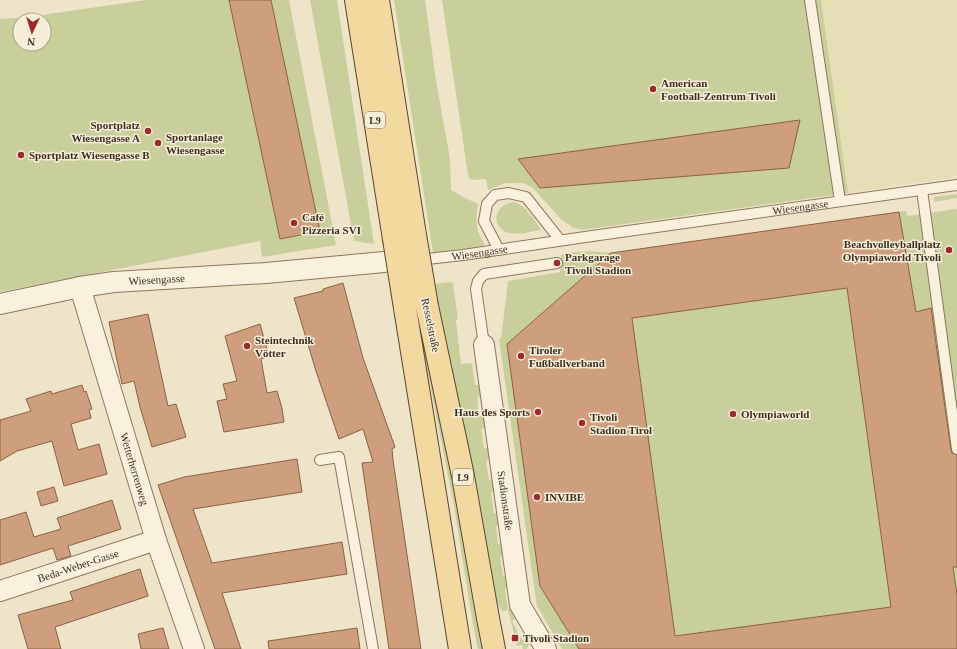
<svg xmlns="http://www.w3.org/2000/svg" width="957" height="649" font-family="'Times New Roman',serif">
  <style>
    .farmland { fill: #e6deb5 }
    .green { fill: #c9cf9b; fill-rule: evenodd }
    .building { fill: #cf9f7d; stroke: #8d5f41; fill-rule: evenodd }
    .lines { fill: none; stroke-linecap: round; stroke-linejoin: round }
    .lane-casing { stroke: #8d765c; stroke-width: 12 }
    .street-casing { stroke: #8d765c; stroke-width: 22 }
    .primary-casing { stroke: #5b4430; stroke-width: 24 }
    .lane { stroke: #faf1dc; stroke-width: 10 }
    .street { stroke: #faf1dc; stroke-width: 20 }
    .primary { stroke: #f3d9a0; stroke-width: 22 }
    .primary-bridge-casing { stroke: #5b4430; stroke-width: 24; stroke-linecap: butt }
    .primary-bridge { stroke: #f3d9a0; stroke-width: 22 }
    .poi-dot { fill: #9e2a2b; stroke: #f7eed8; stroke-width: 1.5 }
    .labels { text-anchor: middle; stroke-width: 3; stroke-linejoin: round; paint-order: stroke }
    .shield { fill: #f7eed8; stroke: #756857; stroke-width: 1 }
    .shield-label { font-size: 10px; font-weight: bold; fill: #3d2e20 }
    .poi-label { font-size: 11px; font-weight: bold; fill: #3d2e20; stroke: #f7eed8; text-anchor: start }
    .street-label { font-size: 11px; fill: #3d2e20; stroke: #f7eed8 }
  </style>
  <rect width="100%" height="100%" fill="#f0e4c8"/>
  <path class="farmland" d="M821 0H957V177L848 193Z"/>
  <path class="green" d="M146 0H289L336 245 262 257 260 241 0 292V19L28 17ZM20 20H44V44H20Z
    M310 0H337L374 244 354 241Z
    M366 0H371L484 649H478L477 646 469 600 454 506 419 329Z
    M394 0H425L436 80 450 159 451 190 463 197 478 204C476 219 475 230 484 243V246L433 253Z
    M442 0H821L848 193 582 230 573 228 561 219 533 188 523 183H506L488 190 486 179 472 180 469 178 468 175Z
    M957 194V198L934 202V197Z
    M514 202C526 206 533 218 540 228V230C530 232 515 236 506 232 489 224 496 204 514 202Z
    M957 209V649H562L537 606 536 600 499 339H501L508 281 560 272 561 255C582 250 590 251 611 253L906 211 908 216Z
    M451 282 453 283 458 319 456 320 461 364 472 363 475 385H481V396L477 398 479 416H486V428L481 429 484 448H489L491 460 486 461 489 480 493 479 495 491 491 492 494 513H498L500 525 496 526 498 544 502 543 505 556 500 557 503 576H507L509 588 505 589 508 609H513L516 618 512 621 522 640 527 639 530 644 527 648V649H523L522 645 517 646 508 610 502 611 494 597 435 284Z"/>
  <path class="building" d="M229 0H271L320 231 280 239Z
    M800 120 789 168 540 188 518 159Z
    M899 212 916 312 931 308 951 450 952 453 957 455V567H953L957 595V649H579L540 586 507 344 611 253ZM847 288 891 607 675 636 632 318Z
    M343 283 363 358 395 447 392 449 393 460 421 649H389L362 463 373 462 363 429 339 439 316 371 294 298 323 291V289Z
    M148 314 168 406 176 404 186 437 152 447 140 407 134 381 122 384 109 322Z
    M260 324 269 356 261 359 267 393 277 391 282 408 284 422 224 432 217 401 227 399 223 384 237 381 225 336Z
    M82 385 84 392 86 391 92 409 89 410 91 418 71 424 78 450 99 444 107 474 64 486 52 441 17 451 0 461V420L31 411 26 399 51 391 52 394Z
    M297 459 302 492 193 509 212 563 342 542 347 574 222 593 241 649H215L158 485 184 477Z
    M54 487 58 501 41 506 37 492Z
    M112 500 121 529 68 546 71 556 57 560 53 548 0 565V520L26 512 34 537 61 529 57 518Z
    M140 569 148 596 55 627 61 649H28L18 615 73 600 70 592Z
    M163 628 169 649H141L138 634Z
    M357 628 360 649H269L268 641Z"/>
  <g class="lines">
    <defs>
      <g id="lane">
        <path d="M810 0 840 201"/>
        <path d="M922 190 957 449"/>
        <path d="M499 250 484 221 487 204 495 195 509 193 526 197 560 240"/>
        <path id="s1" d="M418 260 463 255 592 236 957 185"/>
        <path d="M484 345 476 289 478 281 484 274 557 263"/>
        <path d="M320 460 339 457 373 649"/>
      </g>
      <g id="street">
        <path id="s2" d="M80 287 156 540 194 649"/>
        <path id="s3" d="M0 304 80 287 114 282 266 273 384 262"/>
        <path id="s4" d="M484 345 520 605 546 649"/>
        <path id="s5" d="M0 591 156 540"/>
      </g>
      <path id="primary" d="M356 0 394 239
        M378 0 415 235
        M427 306 463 476 488 618 494 649
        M405 308 460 649"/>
    </defs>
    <use href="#lane" class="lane-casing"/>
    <use href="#street" class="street-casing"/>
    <use href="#primary" class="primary-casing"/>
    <use href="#lane" class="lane"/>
    <use href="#street" class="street"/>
    <use href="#primary" class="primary"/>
    <defs>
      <path id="primary-bridge" d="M415 235 427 306
        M394 239 405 308"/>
    </defs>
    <use href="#primary-bridge" class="primary-bridge-casing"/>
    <use href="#primary-bridge" class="primary-bridge"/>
  </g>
  <g class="poi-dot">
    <circle cx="653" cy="89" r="4"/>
    <circle cx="148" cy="131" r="4"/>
    <circle cx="158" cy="143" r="4"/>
    <circle cx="21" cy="155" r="4"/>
    <circle cx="294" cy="223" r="4"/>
    <circle cx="949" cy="250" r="4"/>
    <circle cx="557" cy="263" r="4"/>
    <circle cx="247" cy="346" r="4"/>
    <circle cx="521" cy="356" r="4"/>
    <circle cx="538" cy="412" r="4"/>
    <circle cx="733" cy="414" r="4"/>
    <circle cx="582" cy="423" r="4"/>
    <circle cx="537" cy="497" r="4"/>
    <rect x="511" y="634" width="8" height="8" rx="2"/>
  </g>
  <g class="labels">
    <g class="shield">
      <rect x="365" y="112" width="20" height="16" rx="3"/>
      <rect x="453" y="469" width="20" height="16" rx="3"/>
    </g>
    <g class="shield-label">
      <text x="375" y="124">L9</text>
      <text x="463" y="481">L9</text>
    </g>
    <g class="poi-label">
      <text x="661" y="87">American<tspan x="661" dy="13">Football-Zentrum Tivoli</tspan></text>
      <text x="140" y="129" text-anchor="end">Sportplatz<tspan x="140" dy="13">Wiesengasse A</tspan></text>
      <text x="166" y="141">Sportanlage<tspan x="166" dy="13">Wiesengasse</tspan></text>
      <text x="29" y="159">Sportplatz Wiesengasse B</text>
      <text x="302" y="221">Café<tspan x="302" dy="13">Pizzeria SVI</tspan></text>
      <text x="941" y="248" text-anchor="end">Beachvolleyballplatz<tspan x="941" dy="13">Olympiaworld Tivoli</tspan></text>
      <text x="565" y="261">Parkgarage<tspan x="565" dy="13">Tivoli Stadion</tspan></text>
      <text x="255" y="344">Steintechnik<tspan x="255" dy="13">Vötter</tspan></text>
      <text x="529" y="354">Tiroler<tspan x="529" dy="13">Fußballverband</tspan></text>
      <text x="530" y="416" text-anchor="end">Haus des Sports</text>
      <text x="741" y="418">Olympiaworld</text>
      <text x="590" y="421">Tivoli<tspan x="590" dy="13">Stadion Tirol</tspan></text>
      <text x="545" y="501">INVIBE</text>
      <text x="523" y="642">Tivoli Stadion</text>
    </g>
    <g class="street-label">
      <text dy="4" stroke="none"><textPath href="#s1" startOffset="386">Wiesengasse</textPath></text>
      <text dy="4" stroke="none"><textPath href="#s1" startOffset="62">Wiesengasse</textPath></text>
      <text dy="4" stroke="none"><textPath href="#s3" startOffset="159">Wiesengasse</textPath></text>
      <text transform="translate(431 325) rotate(78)" y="4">Resselstraße</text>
      <text dy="4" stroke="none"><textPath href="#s2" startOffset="190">Wetterherrenweg</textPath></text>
      <text dy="4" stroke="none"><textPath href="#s4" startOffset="157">Stadionstraße</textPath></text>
      <text dy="4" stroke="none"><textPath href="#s5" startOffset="82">Beda-Weber-Gasse</textPath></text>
    </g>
  </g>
  <g transform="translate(32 32) rotate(184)"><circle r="19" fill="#f7eed8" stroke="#ada18e"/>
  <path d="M0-3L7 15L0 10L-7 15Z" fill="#9e2a2b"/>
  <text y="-6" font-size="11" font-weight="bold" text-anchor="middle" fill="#3d2e20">N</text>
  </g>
</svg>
